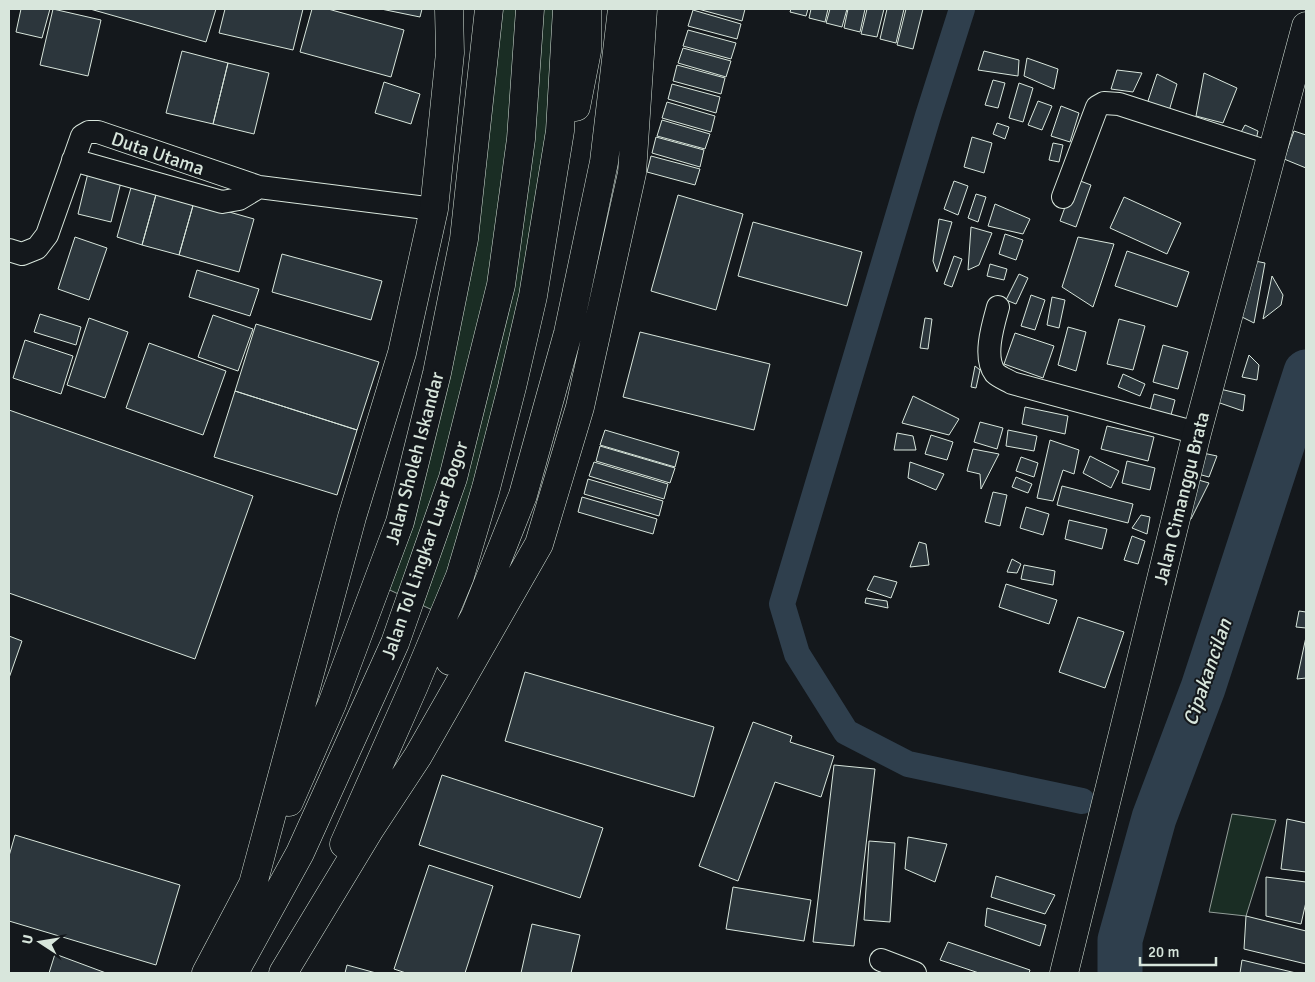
<svg xmlns="http://www.w3.org/2000/svg" width="1315" height="982" font-family="Signika,sans-serif">
  <style>
    .green { fill: #1a2d24; stroke: #939e99 }
    .lines { fill: none; stroke-linecap: round; stroke-linejoin: round }
    .canal { stroke: #2f3f4d; stroke-width: 26 }
    .river { stroke: #2f3f4d; stroke-width: 45 }
    .building { fill: #2c363c; stroke: #d8e6dc }
    .street-casing { stroke: #d8e6dc; stroke-width: 24 }
    .secondary-casing { stroke: #d8e6dc; stroke-width: 29 }
    .highway-casing { stroke: #d8e6dc; stroke-width: 29 }
    .street { stroke: #14181c; stroke-width: 22 }
    .secondary { stroke: #14181c; stroke-width: 28 }
    .highway { stroke: #14181c; stroke-width: 28 }
    .labels { text-anchor: middle; stroke-width: 4; stroke-linejoin: round; paint-order: stroke }
    .street-label { font-size: 19px; fill: #d8e6dc; stroke: #14181c }
    .water-label { font-size: 20px; font-style: italic; fill: #d8e6dc; stroke: #14181c }
  </style>
  <rect width="100%" height="100%" fill="#14181c"/>
  <path class="green" d="M486 9H567L560 131 443 615 377 584 449 318Z
    M1232 814 1276 820 1246 916 1209 912Z"/>
  <g class="lines">
    <path class="canal" d="M962 9 928 116 782 604 797 654 846 732 908 764 1082 801"/>
    <path class="river" d="M1120 973V940L1154 818 1203 688 1306 372"/>
  </g>
  <path class="building" d="M21 9H50L42 38 16 32Z
    M53 9 101 20 88 76 40 65Z
    M90 9H216L206 42Z
    M225 9H303L293 50 219 33Z
    M312 9H328L404 30 391 77 300 52Z
    M381 9H422L420 17Z
    M698 9H745L742 21Z
    M791 9H808L806 16 790 12Z
    M811 9H828L825 22 809 18Z
    M830 9H847L842 27 826 23Z
    M848 9H865L860 32 844 28Z
    M867 9H884L877 37 861 34Z
    M887 9H904L896 43 880 39Z
    M906 9H923L913 49 897 45Z
    M693 10 741 24 737 39 688 26Z
    M688 30 736 43 731 59 683 46Z
    M683 48 731 61 726 77 678 63Z
    M182 51 228 63 213 124 166 113Z
    M984 51 1019 60 1018 76 978 70Z
    M1027 58 1058 69 1054 89 1024 76Z
    M228 63 269 73 254 134 213 124Z
    M677 65 725 78 721 94 673 81Z
    M1117 70 1142 73 1133 92 1111 89Z
    M1204 73 1237 88 1223 123 1196 116Z
    M1157 74 1177 84 1169 111 1147 104Z
    M993 80 1005 83 998 108 985 105Z
    M384 82 420 94 411 124 375 113Z
    M1019 83 1033 88 1023 122 1009 118Z
    M672 84 720 97 716 113 668 99Z
    M1038 101 1052 106 1042 130 1028 125Z
    M667 102 715 116 711 132 662 118Z
    M1061 106 1079 113 1070 142 1051 136Z
    M662 120 710 134 705 149 657 136Z
    M997 123 1009 127 1005 139 993 134Z
    M1245 125 1258 131 1256 140 1239 136Z
    M1294 131 1306 135V168L1284 159Z
    M656 137 704 150 700 167 652 153Z
    M972 137 992 143 984 173 964 167Z
    M1053 143 1063 145 1059 162 1049 160Z
    M651 156 700 169 695 185 647 172Z
    M88 173 121 182 111 222 78 214Z
    M1075 179 1091 185 1076 227 1060 221Z
    M954 181 968 186 958 215 944 209Z
    M132 184 157 191 142 245 117 237Z
    M157 191 194 202 179 255 142 245Z
    M976 194 986 197 978 222 968 218Z
    M678 195 743 214 716 310 651 291Z
    M1124 197 1181 223 1167 254 1110 228Z
    M194 202 254 219 239 272 179 255Z
    M995 204 1030 219 1023 234 988 226Z
    M939 219 952 222 937 272 933 261Z
    M753 222 862 252 847 306 738 276Z
    M971 227 992 233 979 265 968 270Z
    M1005 234 1023 240 1016 260 999 254Z
    M75 237 107 248 89 300 58 289Z
    M1078 237 1114 244 1093 307 1062 287Z
    M1127 251 1189 272 1177 307 1115 286Z
    M282 254 382 281 371 320 272 292Z
    M954 256 962 259 952 287 944 284Z
    M1250 260 1265 263 1254 323 1236 314Z
    M990 264 1007 269 1004 280 987 276Z
    M197 270 259 289 250 316 189 297Z
    M1019 274 1028 278 1016 304 1006 300Z
    M1272 276 1283 295 1281 305 1263 319Z
    M1031 295 1045 300 1035 330 1021 326Z
    M1052 297 1065 300 1059 328 1047 325Z
    M40 314 81 327 76 345 34 332Z
    M213 315 253 329 238 371 198 357Z
    M89 318 128 332 105 398 67 385Z
    M925 318 932 319 928 349 920 348Z
    M1119 319 1145 326 1133 370 1107 364Z
    M256 324 379 362 357 430 235 391Z
    M1068 327 1086 332 1076 371 1058 365Z
    M640 332 770 364 754 430 623 397Z
    M1015 333 1054 346 1043 378 1004 364Z
    M25 340 73 356 61 394 13 378Z
    M149 343 226 371 203 435 126 408Z
    M1163 345 1188 352 1178 389 1153 382Z
    M1249 355 1259 365 1257 380 1242 377Z
    M975 366 980 370 976 388 971 387Z
    M1123 374 1145 384 1140 396 1118 387Z
    M1220 389 1245 395 1243 411 1217 402Z
    M235 391 357 430 337 495 214 457Z
    M1154 394 1175 400 1171 415 1150 410Z
    M913 396 959 419 949 435 902 423Z
    M1025 407 1068 416 1065 434 1022 424Z
    M9 410 253 496 195 659 9 593Z
    M980 422 1003 428 997 449 974 442Z
    M1107 426 1154 437 1148 461 1101 449Z
    M605 430 679 452 675 467 600 445Z
    M1008 430 1037 436 1034 451 1006 446Z
    M897 433 913 436 916 450H894Z
    M931 435 953 442 947 460 925 454Z
    M1050 440 1079 450 1074 474 1063 470 1053 501 1037 498Z
    M600 446 675 468 670 483 596 461Z
    M973 449 999 454 981 489 980 474 967 471Z
    M1203 453 1217 456 1209 477 1198 474Z
    M1090 456 1119 471 1111 488 1083 473Z
    M1021 457 1038 463 1034 477 1016 471Z
    M1127 461 1155 468 1150 490 1122 483Z
    M594 462 668 484 664 499 589 476Z
    M910 462 944 474 936 490 908 478Z
    M1016 477 1032 484 1028 493 1012 487Z
    M588 479 663 501 659 516 584 494Z
    M1195 479 1209 483 1191 519 1184 518Z
    M1062 486 1133 504 1128 523 1057 505Z
    M993 492 1007 495 1000 526 985 522Z
    M582 497 657 519 653 534 578 512Z
    M1026 507 1049 514 1043 535 1020 528Z
    M1141 515 1150 517 1147 534 1132 528Z
    M1069 520 1107 529 1102 549 1065 539Z
    M1132 536 1145 541 1138 564 1124 560Z
    M919 542 926 544 929 565 910 567Z
    M1012 559 1021 564 1017 573 1007 572Z
    M1024 565 1055 571 1053 585 1021 579Z
    M874 576 897 582 891 598 867 590Z
    M1006 584 1057 600 1049 624 999 607Z
    M866 598 887 601 888 608 865 603Z
    M1299 611 1306 612V628L1296 627Z
    M1078 617 1124 632 1105 688 1059 672Z
    M9 636 22 641 9 678Z
    M1306 637V678L1297 679Z
    M525 672 714 727 694 797 505 741Z
    M753 722 792 736 790 742 834 756 821 797 775 782 738 881 699 866Z
    M834 765 875 769 854 946 813 942Z
    M442 775 603 828 580 898 419 845Z
    M1287 819 1306 823V872L1281 869Z
    M15 835 180 885 156 965 9 921V856Z
    M908 837 947 844 935 882 905 869Z
    M869 841 895 843 890 922 864 920Z
    M429 865 493 886 465 973H406L394 969Z
    M996 876 1055 895 1045 914 991 897Z
    M1266 877 1306 882V902L1301 924 1266 916Z
    M733 887 811 900 804 941 726 929Z
    M987 908 1046 925 1040 946 985 926Z
    M1246 916 1306 931V964L1244 949Z
    M532 924 580 935 571 973H521Z
    M948 942 1030 970 1029 973H979L940 960Z
    M55 954 106 973H49Z
    M1242 960 1296 973H1240Z
    M347 965 376 973H345Z"/>
  <g class="lines">
    <defs>
      <path id="street" d="M73 160 222 202 239 199 259 187
        M1063 197 1097 107 1104 103 1119 104 1271 153
        M9 250 22 254 37 248 47 235 82 136 89 132H98L259 187 434 209
        M998 307C993 325 983 357 995 373 999 377 1007 380 1012 383L1197 433
        M881 960 915 973"/>
      <path id="secondary" d="M1064 973 1197 433 1306 26"/>
      <path id="highway" d="M576 107 587 51V9
        M450 661 475 616 523 495 568 333 604 162 622 9
        M289 802 332 704 400 522 437 373 464 239 489 9
        M344 844 414 686 460 576 486 488 512 387 533 296 560 131 567 9
        M206 973 253 884 352 517 402 353 434 209 450 53 449 9
        M234 973 300 853 395 643 453 478 501 285 521 139 530 9
        M283 973 370 829 418 756 539 544 580 407 632 173 643 9"/>
    </defs>
    <use href="#street" class="street-casing"/>
    <use href="#secondary" class="secondary-casing"/>
    <use href="#highway" class="highway-casing"/>
    <use href="#street" class="street"/>
    <use href="#secondary" class="secondary"/>
    <use href="#highway" class="highway"/>
  </g>
  <g class="labels">
    <g class="street-label">
      <text transform="translate(158 153) rotate(19)" y="7">Duta Utama</text>
      <text transform="translate(414 458) rotate(-75)" y="7">Jalan Sholeh Iskandar</text>
      <text transform="translate(1181 498) rotate(-76)" y="7">Jalan Cimanggu Brata</text>
      <text transform="translate(424 550) rotate(-71)" y="7">Jalan Tol Lingkar Luar Bogor</text>
    </g>
    <g class="water-label">
      <text transform="translate(1207 672) rotate(-71)" y="7">Cipakancilan</text>
    </g>
  </g>
  <rect width="1315" height="982" fill="none" stroke="#d8e6dc" stroke-width="20"/>
  <g transform="translate(40 942) rotate(282)" stroke="#14181c" stroke-width="4" paint-order="stroke">
  <path d="M0-4L9 19L0 12L-9 19Z" fill="#d8e6dc"/>
  <text y="-8" font-size="14" font-weight="bold" text-anchor="middle" fill="#d8e6dc">U</text>
  </g>
  <path d="M1140 957v8h76v-8" fill="none" stroke="#d8e6dc" stroke-width="2.5"/>
  <text x="1148" y="957" font-size="15" fill="#d8e6dc" stroke="#14181c" stroke-width="4" paint-order="stroke">20 m</text>
</svg>
